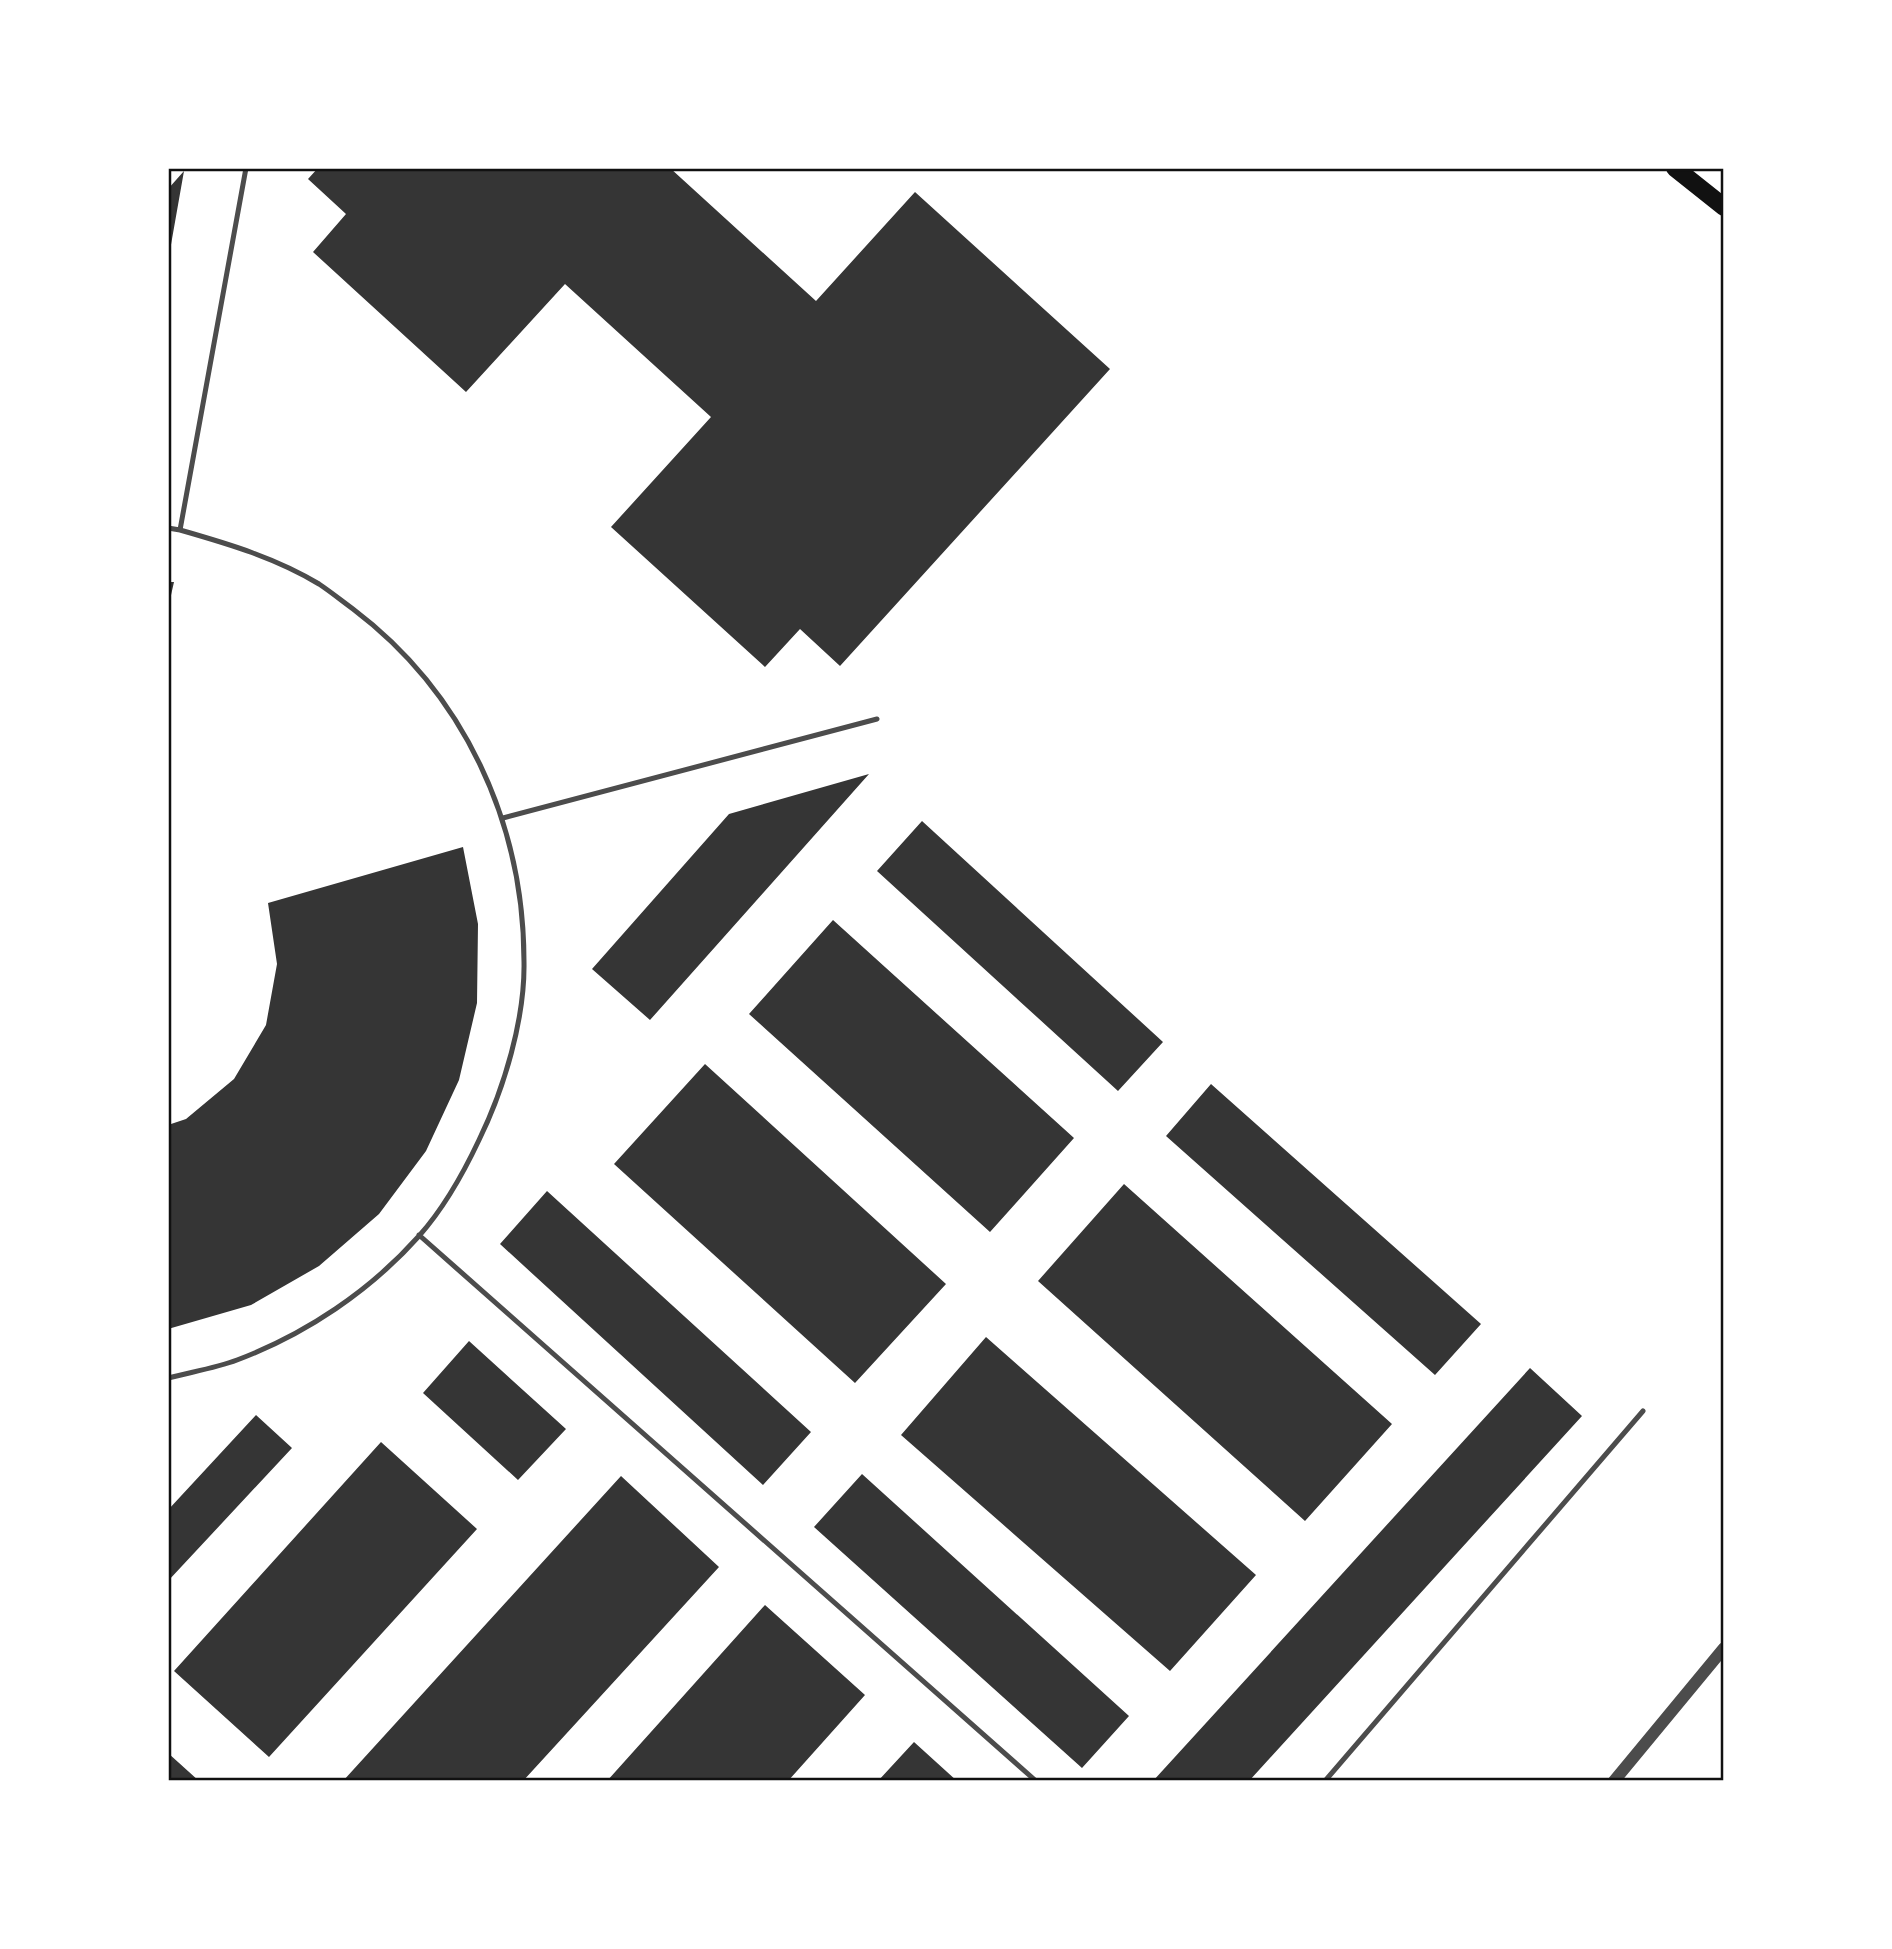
<svg xmlns="http://www.w3.org/2000/svg" width="1892" height="1949" font-family="'Roboto Condensed',sans-serif">
  <style>
    .building { fill: #353535 }
    .lines { fill: none; stroke-linecap: round; stroke-linejoin: round }
    .service { stroke: #4c4c4c; stroke-width: 5 }
    .tertiary { stroke: #4c4c4c; stroke-width: 12 }
    .primary { stroke: #111; stroke-width: 18 }
    .neatline { fill: none; stroke: #111; stroke-width: 2.5 }
  </style>
  <rect width="100%" height="100%" fill="#fff"/>
  <path class="building" d="M318 168H670L816 301 915 192 1110 369 840 666 800 629 765 667 611 527 711 417 565 284 466 392 313 252 346 214 308 179Z
    M184 171 169 256H168V189Z
    M168 582H174L169 604H168Z
    M869 774 650 1020 592 969 729 814Z
    M922 821 1163 1042 1118 1091 877 871Z
    M463 847 478 924 477 1003 459 1080 426 1151 379 1214 319 1266 251 1305 168 1329V1125L186 1119 234 1079 266 1025 277 964 268 903Z
    M833 920 1074 1138 990 1232 749 1014Z
    M705 1064 946 1284 855 1383 614 1164Z
    M1211 1084 1481 1324 1435 1375 1166 1136Z
    M1124 1184 1392 1424 1305 1521 1038 1281Z
    M547 1191 811 1432 763 1485 500 1244Z
    M986 1337 1256 1575 1170 1671 901 1435Z
    M469 1341 566 1429 518 1480 423 1393Z
    M1530 1368 1582 1416 1249 1781H1153Z
    M256 1415 292 1448 168 1581V1510Z
    M381 1442 477 1529 269 1757 174 1671Z
    M862 1474 1129 1716 1082 1768 814 1527Z
    M621 1476 719 1567 523 1781H343Z
    M765 1605 865 1695 788 1781H607Z
    M914 1742 957 1781H878Z
    M168 1753 199 1781H168Z"/>
  <g class="lines">
    <path class="service" d="M168 528 180 530C229 544 276 558 319 584 331 592 342 601 353 609 464 693 524 823 524 962 525 1019 504 1089 479 1140 463 1174 444 1208 419 1236 370 1291 306 1334 237 1360 216 1368 191 1372 168 1378
      M180 530 246 168
      M503 818 877 719
      M419 1235 1036 1781
      M1325 1781 1643 1411"/>
    <path class="tertiary" d="M1614 1781 1724 1648"/>
    <path class="primary" d="M1675 168 1724 207"/>
  </g>
  <rect width="1892" height="1949" fill="none" stroke="#ffffff" stroke-width="340"/>
  <rect x="170" y="170" width="1552" height="1609" class="neatline"/>
</svg>
